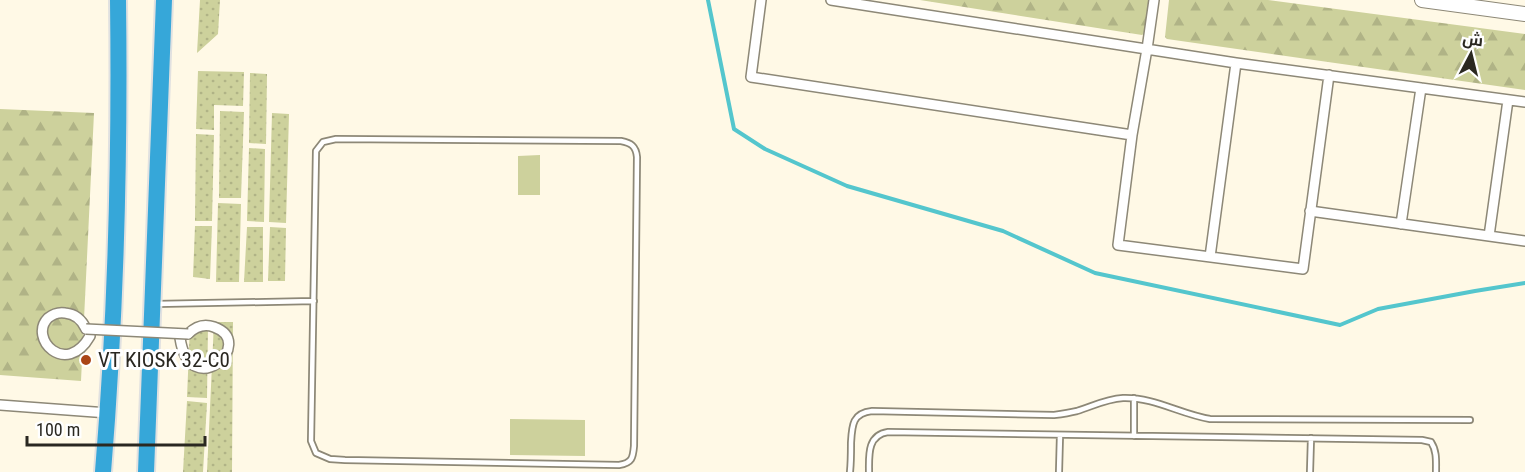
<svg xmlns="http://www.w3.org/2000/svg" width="1525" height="472" font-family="'Roboto Condensed',Cairo,sans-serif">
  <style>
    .forest { fill: url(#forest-firs) }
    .park { fill: url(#park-dots) }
    .garden { fill: #cdd19c }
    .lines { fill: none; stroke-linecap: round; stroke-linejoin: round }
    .stream { stroke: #54c6cd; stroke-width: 4 }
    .lane-casing { stroke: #8d8877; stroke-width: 8 }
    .street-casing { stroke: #8d8877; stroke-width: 12 }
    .secondary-casing { stroke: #8d8877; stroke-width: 16 }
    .highway-casing { stroke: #e1e1e0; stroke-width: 20 }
    .lane { stroke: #fff; stroke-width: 4.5 }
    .street { stroke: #fff; stroke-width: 9 }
    .secondary { stroke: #fff; stroke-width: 14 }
    .highway { stroke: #36a7d9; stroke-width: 16 }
    .street-bridge-casing { stroke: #8d8877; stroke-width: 12; stroke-linecap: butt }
    .street-bridge { stroke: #fff; stroke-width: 9 }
    .poi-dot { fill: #aa4516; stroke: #fff; stroke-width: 2 }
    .labels { text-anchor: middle; stroke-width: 6; stroke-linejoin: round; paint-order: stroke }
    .poi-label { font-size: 21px; fill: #2a2821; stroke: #fff; text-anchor: start }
  </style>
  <defs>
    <pattern id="forest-firs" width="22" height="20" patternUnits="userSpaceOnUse" patternTransform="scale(1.5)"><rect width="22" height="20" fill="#cdd19c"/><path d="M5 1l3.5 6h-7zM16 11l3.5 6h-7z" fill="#b0b386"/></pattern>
    <pattern id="park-dots" width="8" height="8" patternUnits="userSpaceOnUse" patternTransform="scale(1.5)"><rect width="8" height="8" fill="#cdd19c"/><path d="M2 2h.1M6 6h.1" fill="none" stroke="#b0b386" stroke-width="1.8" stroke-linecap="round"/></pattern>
  </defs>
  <rect width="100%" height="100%" fill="#fff9e6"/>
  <path class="forest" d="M920 0H1149L1145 33 1142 35Z
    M1169 0H1268L1525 34V90L1167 39 1165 37Z
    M0 109 94 113 81 381 0 375Z"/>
  <path class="park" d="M200 0H220L218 34 197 53Z
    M198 71 244 72 243 106 214 105V130L196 129Z
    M250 73 267 74 266 144 249 143Z
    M220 111 244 112 241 198H219Z
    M272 113 289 114 286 223 269 222Z
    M196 134 214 135 212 221H195Z
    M249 148 265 149 264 222 247 221Z
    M218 203 241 204 239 282H216Z
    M195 226H212L210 279 193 277Z
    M247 227H263V282H244Z
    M270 227 286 228 285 281H268Z
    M214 322H233L232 472H207Z
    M190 326H208L207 398 187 397Z
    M187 401 207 403 203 472H183Z"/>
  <path class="garden" d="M540 155V195H518V156Z
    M510 419 585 420V456L510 455Z"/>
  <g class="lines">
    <path class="stream" d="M708 0 734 129 765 149 847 186 1003 231 1095 273 1340 325 1378 309 1475 291 1525 283"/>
    <defs>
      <path id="lane" d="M336 139 621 141C631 143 636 146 637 157L634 446C633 458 632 463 619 465L345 460 330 459 316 453 311 441 316 151 323 142Z
        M156 304 314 301
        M1134 436V398
        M850 472C851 462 851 453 851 443 852 426 852 413 872 411L1054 415C1062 414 1069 413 1077 411 1093 406 1106 399 1123 398 1154 397 1180 414 1210 419L1470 420
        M869 472C869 456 867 435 888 432L1422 440 1431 442C1437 451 1436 461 1436 472
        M1059 472 1060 435
        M1310 472 1311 438"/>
      <path id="street" d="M761 0 751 77 1132 135
        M831 0 1236 63 1525 102
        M1154 0 1147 49 1132 135 1118 245 1303 269 1329 75
        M1310 211 1525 241
        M1401 224 1421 88
        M1489 236 1508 100
        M1210 257 1236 63
        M86 329C82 320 76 314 65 313 59 312 53 314 48 318 28 338 66 378 90 336
        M180 338C190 404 258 343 214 327 203 323 195 327 188 334
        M0 405 108 413"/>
      <path id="secondary" d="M1422 0 1525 14"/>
      <path id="highway" d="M103 472C116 315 120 157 118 0
        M146 472 164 0"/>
    </defs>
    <use href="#lane" class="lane-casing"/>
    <use href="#street" class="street-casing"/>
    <use href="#secondary" class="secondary-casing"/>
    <use href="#highway" class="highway-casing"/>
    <use href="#lane" class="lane"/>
    <use href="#street" class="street"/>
    <use href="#secondary" class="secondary"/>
    <use href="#highway" class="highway"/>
    <defs>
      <path id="street-bridge" d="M86 329 188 334"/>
    </defs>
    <use href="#street-bridge" class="street-bridge-casing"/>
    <use href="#street-bridge" class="street-bridge"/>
  </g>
  <circle class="poi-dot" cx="86" cy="360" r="6"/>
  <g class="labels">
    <g class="poi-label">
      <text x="98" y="367">VT KIOSK 32-C0</text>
    </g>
  </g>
  <g transform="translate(1471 54) rotate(7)" stroke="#ffffff" stroke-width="4.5" paint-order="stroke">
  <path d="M0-4.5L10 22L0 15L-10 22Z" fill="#2a2821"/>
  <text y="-9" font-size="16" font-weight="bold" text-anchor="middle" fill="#2a2821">ش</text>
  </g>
  <path d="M27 436v9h178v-9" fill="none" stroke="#2a2821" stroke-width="3"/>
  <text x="36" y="436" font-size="18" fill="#2a2821" stroke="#ffffff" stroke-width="4.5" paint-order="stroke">100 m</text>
</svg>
